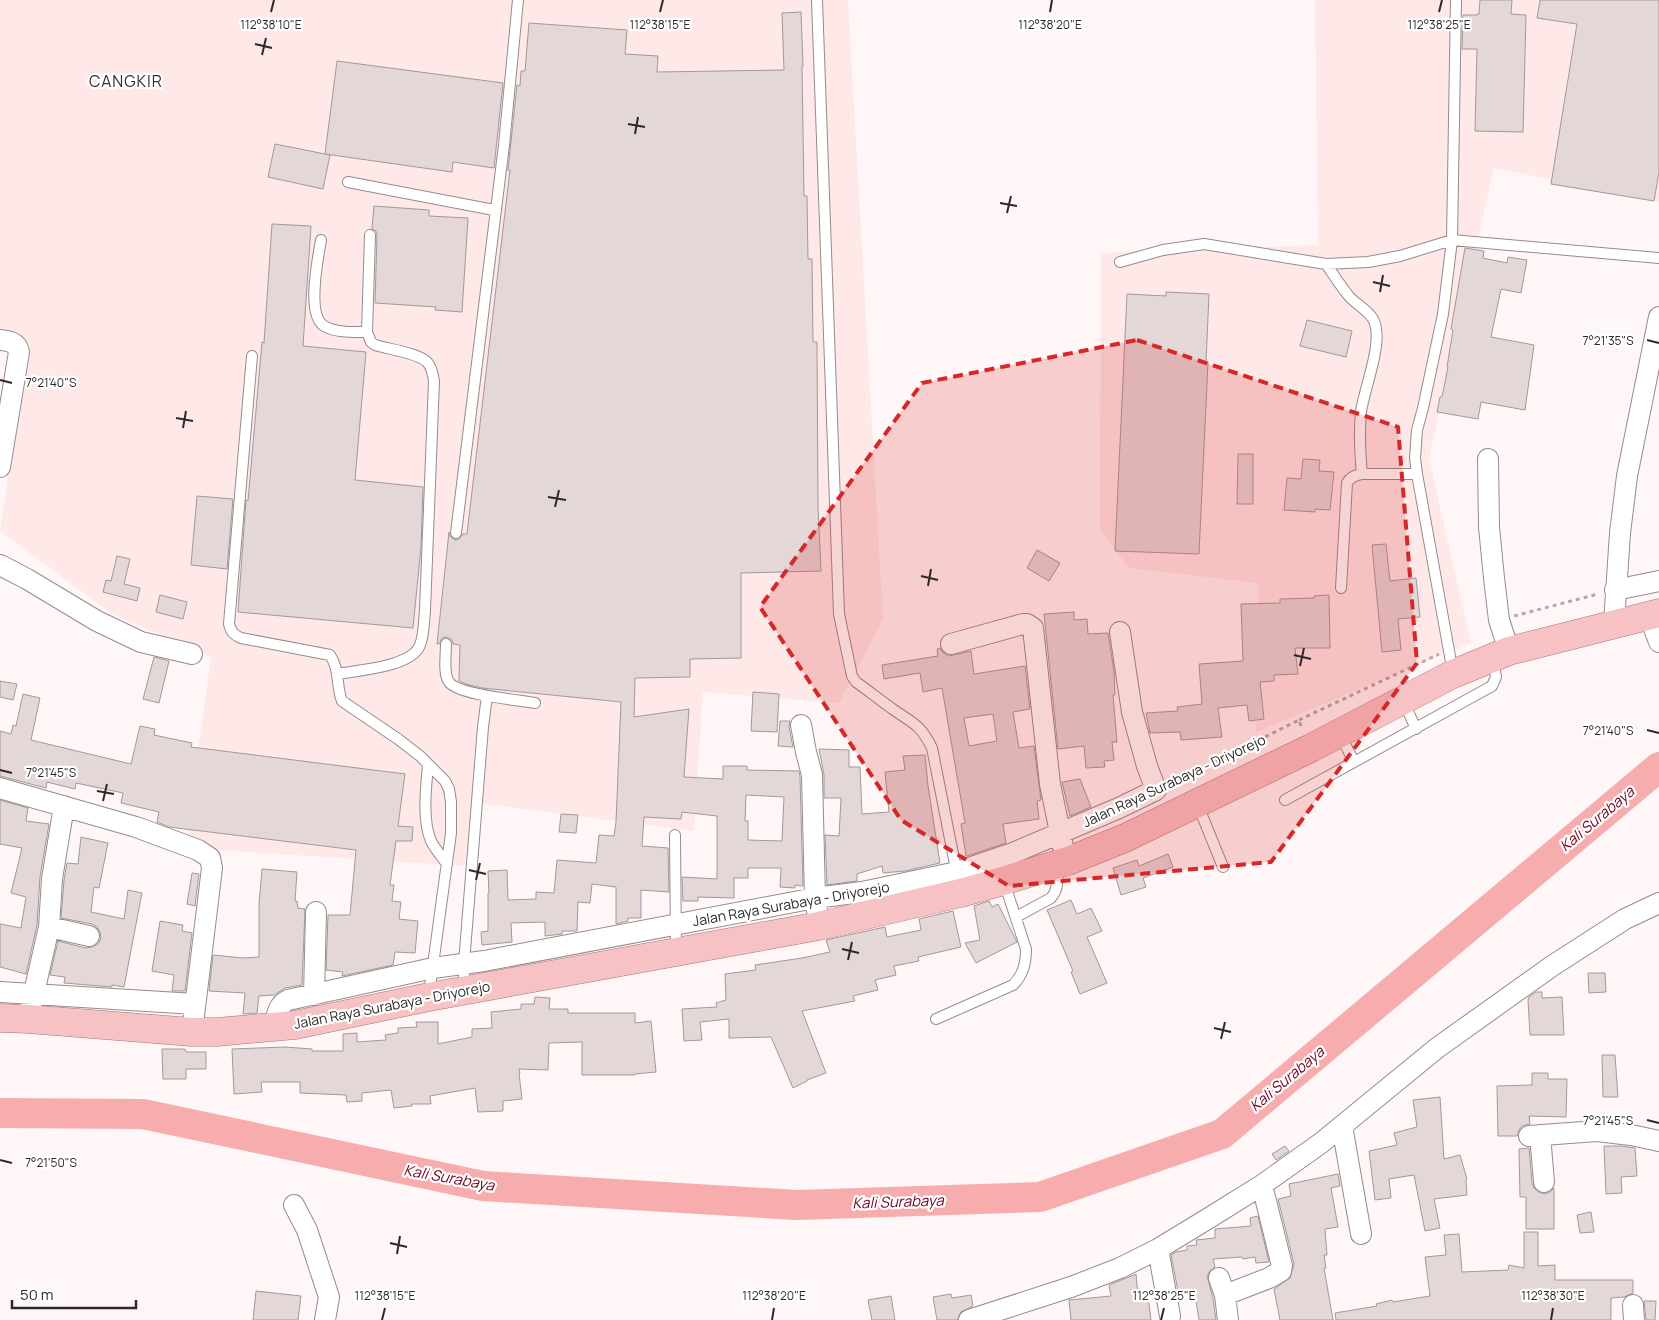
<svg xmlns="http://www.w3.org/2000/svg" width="1659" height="1320" font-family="Manrope,sans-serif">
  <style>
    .built { fill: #fee8e8 }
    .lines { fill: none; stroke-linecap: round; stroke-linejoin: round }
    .river { stroke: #f7adae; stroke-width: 30 }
    .building { fill: #e3d7d7; stroke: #a39898; fill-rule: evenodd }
    .lane-casing { stroke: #968b8b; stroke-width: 12 }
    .street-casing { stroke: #968b8b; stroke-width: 22 }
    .primary-casing { stroke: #ac7274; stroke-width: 29 }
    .path { stroke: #b2abab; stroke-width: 3; stroke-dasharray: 4 4; stroke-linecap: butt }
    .lane { stroke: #fff; stroke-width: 10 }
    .street { stroke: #fff; stroke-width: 20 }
    .primary { stroke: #f7c2c4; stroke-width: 28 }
    .marked { fill: #d62828; fill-opacity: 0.2; stroke: #d62828; stroke-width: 4; stroke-dasharray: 10 6; stroke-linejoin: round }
    .ticks { fill: none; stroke: #2d2929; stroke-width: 2 }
    .labels { text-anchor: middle; stroke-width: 4.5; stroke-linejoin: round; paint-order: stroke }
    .street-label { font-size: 14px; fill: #2d2929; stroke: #fff }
    .water-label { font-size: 15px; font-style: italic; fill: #71001c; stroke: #fff }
    .quarter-label { font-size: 16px; letter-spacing: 1px; fill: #362d2d; stroke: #fff }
    .ticks-label { font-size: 12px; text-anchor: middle; fill: #2d2929; stroke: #fff; stroke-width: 4.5; stroke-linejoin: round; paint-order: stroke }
  </style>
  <rect width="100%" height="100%" fill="#fff7f7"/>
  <path class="built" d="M0 0H848L883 619 839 703 703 692 694 831 478 803 464 866 185 848 211 657 112 614 0 531 26 352 0 348Z
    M1315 0H1659V202L1494 168 1429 458 1471 643 1256 732 1258 583 1129 568 1100 530 1101 253 1318 245Z"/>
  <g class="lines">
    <path class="river" d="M0 1113 143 1114 483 1186 797 1205 1040 1197 1222 1134 1659 767"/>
  </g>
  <path class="building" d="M1480 0H1512L1511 14 1526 15 1523 132 1475 131 1477 49H1462L1463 15H1477V14H1479Z
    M1540 0H1659V172L1654 201 1551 184 1577 24 1537 18Z
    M801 12 803 66H802L804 196H807L808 259H812L813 342H817L818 506 821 571 741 573V658L690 659V677L635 678 634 717 689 709 684 777 723 779V766H747V770L799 771 800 777 803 886 795 885V888L780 887 781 868H748V878H734V898L698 897V901H683L682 877 717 879V816L682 812 681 819 644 817 642 846 668 848 669 892 641 890V918H628V921L616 924V887L592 884 590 903 578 902 577 931H562V934L545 936V922L511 923 512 942 482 945 481 932 488 931V893H489L488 871 507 870 508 900 536 899V892L554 893 557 860 596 863 599 835 614 836 616 822 621 702 482 688 466 684 459 681 460 645 453 644 452 640 447 637 442 638 439 644H437L449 532 450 536 455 540 459 539 463 534H467L510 170H508L517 85 520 86 521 71H525L529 23 627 30 625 54 658 56 657 72 784 70 782 13ZM746 795 784 797 782 841 748 840V821H745Z
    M337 61 503 83 494 168 453 162 452 172 325 154Z
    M275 144 330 155 323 189 268 177Z
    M374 206 429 210V216L468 218 462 312 435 310 436 307 375 303 377 235 376 231 372 229Z
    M272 224 311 226 303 346 366 352 355 480 423 487 421 547 413 628 238 612 246 500 248 501 262 342 264 343Z
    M1465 248 1484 251 1483 258 1507 263 1508 257 1527 260 1521 293 1501 289 1491 337 1534 345 1525 410 1481 402 1478 419 1437 412 1440 397H1442L1448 367H1447L1453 330 1451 329Z
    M1166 292 1209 294 1206 362H1208L1199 554 1115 551 1127 294 1166 296Z
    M1307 320 1352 331 1346 357 1300 346Z
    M1238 454H1253V504H1237Z
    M1303 459 1320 460 1319 471 1334 472 1330 510 1315 509V512L1284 510 1287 478 1301 479Z
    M197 496 233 499 227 569 191 565Z
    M1386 544 1390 581 1416 578 1420 617 1398 619 1401 650 1382 652 1372 545Z
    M1037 550 1060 563 1049 581 1027 568Z
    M117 556 130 559 124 584 140 588 137 601 103 592 106 580 111 581Z
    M160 595 187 602 183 619 156 612Z
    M1329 595 1330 648H1295L1298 674 1274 675V681L1260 682 1264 719 1249 721 1247 705 1218 708 1222 737 1181 740 1180 732 1150 733 1146 713 1178 711 1177 707 1202 704 1199 664 1243 661 1241 604 1280 603V599L1314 598V596Z
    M1074 612V620L1087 619 1088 634 1108 633 1114 671 1115 695H1113L1117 742H1112L1114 760 1104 761 1105 767 1086 768 1084 746 1058 749 1044 614Z
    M940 648 943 653 949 656 971 651 974 674 1025 666 1030 709 1013 712 1019 748 1034 746 1041 800 1037 801 1039 819 1003 824 1006 843 967 856H966L961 824 965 823 942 688 923 692 920 673 884 679 882 665 938 656 937 649ZM993 714 997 741 969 746 964 718Z
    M154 657 169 661 159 703 143 699Z
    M0 681 17 684 13 700 0 697Z
    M753 692 779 694 777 732 751 731Z
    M23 694 40 698 31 740 131 764 140 726 155 729 154 735 192 743 191 747 405 774 398 826 413 827 412 841H396L390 885H394L392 901 401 902 399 919 418 921 415 953 395 952 393 965 342 976 343 972 326 970 328 915H350L356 850 169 827 157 822 159 812 121 803 123 793 76 783 75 789 47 782 46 788 0 776V731L11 734 13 725 16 726Z
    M780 721H790L789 727 793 747 778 746Z
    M819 749 849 750V767H860L862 814 889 812 885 772 905 770 903 756 925 755 928 786 940 863 905 871 883 873 882 866 857 874V881L827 885 825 835 839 836 841 798H824V775Z
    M1080 779 1091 807 1070 816 1062 782Z
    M0 800 28 808 26 821 49 824 40 877 37 925 26 974 0 967V924L21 928 26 897 11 893 22 848 0 844Z
    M561 814 578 815 576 833 559 832Z
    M81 837 108 843 99 888 94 887 91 912 124 919 128 890 142 893 124 987 112 985V987L64 983 65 977 50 975 58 941 86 948 92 947 98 944 101 938 100 932 97 927 92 924 61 918 64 880 67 863 78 864Z
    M1168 854 1173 867 1143 878 1146 887 1121 895 1113 868 1137 860 1139 866Z
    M262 869 297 872 295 901H297L298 908 305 909 302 985 285 988 274 995 259 996 257 1013 243 1014 245 993 209 991 213 955 243 958 259 957V904Z
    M192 873 199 874 195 906 187 904Z
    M1071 900 1077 914 1091 908 1102 931 1087 937 1107 983 1080 994 1071 972 1073 971 1047 910Z
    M989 901 992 907 998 904 1017 942 976 963 965 943 980 940 974 906Z
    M953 911 961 947 918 957 919 961 894 966 896 975 875 980 878 990 853 996 855 1001 802 1011 826 1073 807 1080V1081L793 1088 771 1037 729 1038V1019L700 1022 702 1040 684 1041 682 1009 717 1007 716 1003 726 1000 725 974 756 970 755 965 802 958 830 952 826 940 885 927 887 937 921 930 919 919Z
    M160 921 183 925 182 931 192 933 185 991H172L174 975 152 971Z
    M1588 973H1605L1606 992 1589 993Z
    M1536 992H1542V998L1562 997 1564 1035H1530L1528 1000 1529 997Z
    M535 997 550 998 549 1009H568V1013H635V1023L651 1021 656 1072 635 1074V1075H582V1042L549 1043 548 1070 519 1069 520 1073H519L522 1099 503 1101V1111L478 1112 475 1088 430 1096 431 1104H412V1106L394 1108 391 1090 362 1093V1101L347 1102 346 1095 300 1093V1082H261L262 1092 234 1094 232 1049 285 1047 312 1049V1051H343V1034L357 1033V1042L386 1040 385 1035 398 1033V1028L417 1027 416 1022H438V1044L472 1037V1029L492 1028 491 1012 521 1009V1004H534Z
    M162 1049H185L186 1052H206V1069H186V1079H163Z
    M1602 1055H1615L1618 1097H1603Z
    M1532 1073H1548V1079H1567L1566 1117 1529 1116 1530 1124 1522 1126 1519 1130 1517 1136H1498L1497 1086 1532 1085Z
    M1440 1097 1444 1159 1460 1155 1467 1179 1466 1180 1467 1195 1434 1199 1440 1228 1425 1231 1414 1175 1389 1179 1391 1198 1375 1200 1369 1151 1397 1145 1394 1133 1417 1127 1413 1100Z
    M1285 1146 1289 1151 1276 1160 1272 1154Z
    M1604 1146H1621L1635 1148 1637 1176 1621 1177 1622 1193 1606 1194Z
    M1529 1148 1532 1183 1534 1188 1539 1192 1545 1194 1550 1192 1554 1188V1229H1526V1197H1520L1519 1149Z
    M1338 1174 1340 1186 1331 1188 1338 1227 1325 1229 1327 1255H1324L1326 1268H1324L1333 1320H1280L1274 1289 1290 1278 1294 1264 1278 1199 1291 1196 1289 1184Z
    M1591 1212 1594 1232 1580 1233 1577 1215Z
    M1258 1216 1269 1262 1256 1263 1255 1257 1243 1259 1242 1257 1213 1259 1215 1267 1210 1271 1207 1276 1213 1298 1216 1320H1199L1194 1289 1178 1291 1171 1255 1176 1252 1187 1250V1246L1197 1245 1196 1240 1215 1238V1229L1251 1226 1250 1218Z
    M1524 1232H1538V1266L1555 1265V1280H1633V1293L1624 1297 1611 1298V1320H1336L1335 1313 1377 1306 1376 1304 1392 1300 1393 1302 1430 1296 1425 1257 1446 1255 1444 1235 1459 1234 1462 1272 1508 1270 1509 1265 1524 1268Z
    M1136 1274 1138 1297H1148L1151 1320H1071L1069 1300 1111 1296 1109 1285Z
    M256 1291 301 1296 298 1320H253Z
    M951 1294 952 1298 971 1295 973 1306 961 1312 957 1320H937L933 1297Z
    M891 1296 895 1320H872L868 1300Z
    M1644 1301H1656L1655 1320H1646Z"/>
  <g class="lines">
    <defs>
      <path id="lane" d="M817 0 839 614 852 676 856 682C869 691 881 701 894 710 914 724 920 724 932 748L957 874
        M348 182 494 210
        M321 240C318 258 306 315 324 326 336 333 353 332 367 332
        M1120 262 1163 250 1204 244 1326 264 1368 262 1400 256 1452 240 1659 258
        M1326 264C1333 274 1340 285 1348 295 1355 304 1367 309 1373 319 1385 340 1364 388 1361 412 1359 433 1360 453 1362 474
        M252 356 229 624C231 632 234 635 241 638L330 655C340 670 336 686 342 701L398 739 420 756 445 781 449 789 451 802V833L429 994
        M456 533 504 145 518 0
        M1341 588 1347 483C1350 477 1355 475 1362 474H1417
        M446 644C446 655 443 674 449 682 458 695 519 700 535 703
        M1453 673 1417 474 1415 458 1417 430 1423 408 1443 314 1452 240 1456 0
        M338 674C358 670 412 667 420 645 424 635 424 621 425 610L434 381C433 375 432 367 427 362 418 353 388 349 375 345L371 342 367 332 370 235
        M1403 700 1416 729
        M1340 734 1354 762
        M428 765C426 787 422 820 431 841 435 849 442 857 447 864
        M1285 800 1492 686 1496 677 1493 659
        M1197 803 1223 867
        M675 835 676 951
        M1016 917 1051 898C1059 889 1058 877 1056 866
        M464 989V963L483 727 487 696
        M936 1019 1013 985C1023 975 1026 964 1026 949L1004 882"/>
      <path id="street" d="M0 340C9 341 17 342 19 352L0 467
        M1488 459 1489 527 1494 578 1499 620 1509 651
        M0 565 27 579 97 621 141 642 192 654
        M1615 590 1659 581
        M1649 615 1659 642
        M1614 623 1620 533 1627 476 1659 317
        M951 644 1023 624H1027L1033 628 1050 784 1063 847
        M801 725 806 752 812 775 815 898 817 911
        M0 788 136 827 198 850 210 858 212 868 192 1032
        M49 927 89 936
        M0 992 195 1004
        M314 995 316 912
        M28 1019 49 927 52 879 64 806
        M274 1027C277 1016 277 1005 288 1000L433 968 484 961 815 898 862 892 957 872 1013 853 1119 808 1156 790 1147 766 1132 712 1120 632
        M1342 1126 1361 1234
        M1540 1135 1544 1182
        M1529 1136 1597 1131 1631 1135 1659 1141
        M294 1205 307 1230 329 1297 325 1320
        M1158 1249 1170 1316
        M1219 1278 1225 1295 1228 1320
        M1225 1295 1269 1278 1281 1271 1282 1266 1262 1185
        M1633 1305 1634 1320
        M969 1320 1071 1287 1120 1268 1158 1249 1209 1218 1262 1185 1321 1143 1437 1048 1552 966 1625 919 1659 903"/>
      <path id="primary" d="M0 1018 28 1019 192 1032H217L295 1025 429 997 819 926 961 893 1003 881 1068 861 1125 838 1311 748 1453 674 1509 651 1659 613"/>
    </defs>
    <use href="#lane" class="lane-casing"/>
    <use href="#street" class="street-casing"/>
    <use href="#primary" class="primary-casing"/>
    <path class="path" d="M1514 616 1598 594
      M1299 720 1439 654
      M1172 783 1299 720 1302 729"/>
    <use href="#lane" class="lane"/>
    <use href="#street" class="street"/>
    <use href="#primary" class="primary"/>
  </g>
  <path class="marked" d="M1137 340 1398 427 1417 663 1271 862 1009 886 901 820 760 607 922 383Z"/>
  <path class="ticks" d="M271 12 274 0M660 12 663 0M1050 12 1052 0M1439 12 1442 0M255 44 272 48M262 55 266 38M628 124 645 127M635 134 638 117M1000 203 1017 206M1007 213 1011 196M1373 282 1390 286M1380 292 1383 275M1647 340 1659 343M0 380 12 383M176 418 193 421M183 428 186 411M548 497 566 500M555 507 559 490M921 576 938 580M928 586 931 569M1294 655 1311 659M1300 666 1304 648M1647 730 1659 733M0 770 12 773M97 791 114 794M103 801 107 784M469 870 486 874M476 880 480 863M842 949 859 953M848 960 852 942M1214 1028 1231 1032M1221 1039 1225 1022M1647 1120 1659 1123M0 1160 12 1163M390 1243 407 1247M397 1254 400 1236M382 1320 385 1308M772 1320 774 1308M1161 1320 1164 1308M1551 1320 1553 1308"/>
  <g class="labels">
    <g class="street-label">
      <text transform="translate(1174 781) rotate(-25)" y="5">Jalan Raya Surabaya - Driyorejo</text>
      <text transform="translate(791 904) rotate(-10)" y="5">Jalan Raya Surabaya - Driyorejo</text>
      <text transform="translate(392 1005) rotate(-11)" y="5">Jalan Raya Surabaya - Driyorejo</text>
    </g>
    <g class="water-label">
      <text transform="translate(1597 819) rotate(-40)" y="5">Kali Surabaya</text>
      <text transform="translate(1287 1079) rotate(-40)" y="5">Kali Surabaya</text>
      <text transform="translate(449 1178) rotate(10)" y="5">Kali Surabaya</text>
      <text transform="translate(898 1202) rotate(-2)" y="5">Kali Surabaya</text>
    </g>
    <g class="quarter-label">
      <text x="126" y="87">CANGKIR</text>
    </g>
  </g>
  <g class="ticks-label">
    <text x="271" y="29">112°38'10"E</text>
    <text x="660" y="29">112°38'15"E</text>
    <text x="1050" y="29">112°38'20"E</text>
    <text x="1439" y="29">112°38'25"E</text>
    <text x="1608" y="345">7°21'35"S</text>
    <text x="51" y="387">7°21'40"S</text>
    <text x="1608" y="735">7°21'40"S</text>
    <text x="51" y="777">7°21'45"S</text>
    <text x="1608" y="1125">7°21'45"S</text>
    <text x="51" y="1167">7°21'50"S</text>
    <text x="385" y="1300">112°38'15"E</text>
    <text x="774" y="1300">112°38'20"E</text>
    <text x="1164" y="1300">112°38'25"E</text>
    <text x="1553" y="1300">112°38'30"E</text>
  </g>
  <path d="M12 1300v8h124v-8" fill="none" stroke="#2d2929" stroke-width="2.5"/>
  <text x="20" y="1300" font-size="15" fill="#2d2929" stroke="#ffffff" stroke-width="4" paint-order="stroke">50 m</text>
</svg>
